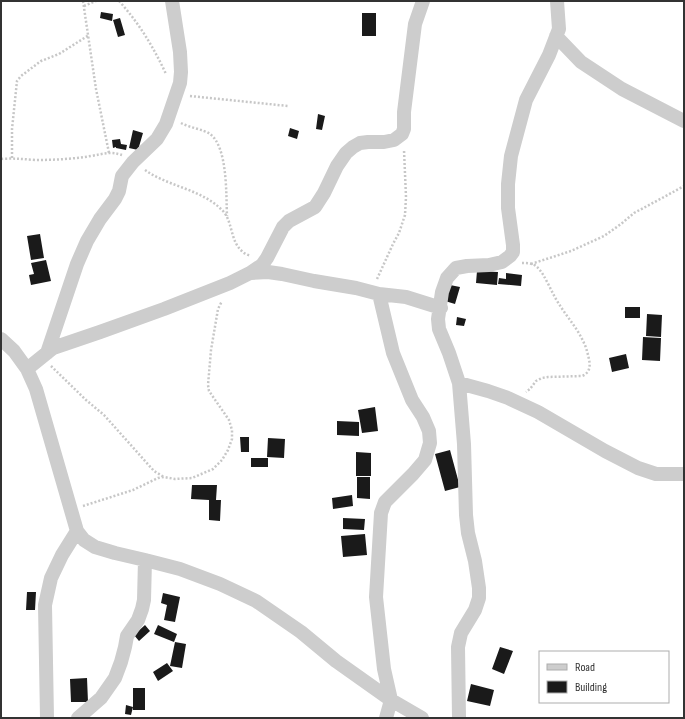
<svg xmlns="http://www.w3.org/2000/svg" width="685" height="719" font-family="'Sofia Sans Condensed',sans-serif">
  <style>
    .building { fill: #1a1a1a }
    .lines { fill: none; stroke-linecap: round; stroke-linejoin: round }
    .path { stroke: #c7c7c7; stroke-width: 2.5; stroke-dasharray: 2 2; stroke-linecap: butt }
    .minor { stroke: #cdcdcd; stroke-width: 14 }
  </style>
  <rect width="100%" height="100%" fill="#fff"/>
  <path class="building" d="M101 12 113 14 112 21 100 18Z
    M362 13H376V36H362Z
    M120 18 125 35 118 37 113 20Z
    M318 114 325 116 322 130 316 129Z
    M290 128 299 131 297 139 288 136Z
    M133 130 143 133 138 150 129 148Z
    M120 139 121 144 127 145 126 150 116 148V147L113 148 112 140Z
    M40 234 44 258 31 260 27 236Z
    M46 260 51 281 31 285 29 275 34 274 31 263Z
    M477 271 498 272 497 285 476 283Z
    M506 273 522 275 521 286 498 284 499 278 506 279Z
    M450 285 460 287 455 304 445 301Z
    M625 307H640V318H625Z
    M647 314 662 315 661 337 646 336Z
    M457 317 466 319 464 326 456 325Z
    M643 337 661 338 660 361 642 360Z
    M626 354 629 368 612 372 609 358Z
    M375 407 378 431 362 433 358 410Z
    M337 421 359 422V436L337 435Z
    M240 437H249V452H241Z
    M268 438 285 439 284 458 267 457Z
    M450 450 460 487 445 491 435 454Z
    M356 452 371 453V476H356Z
    M251 458H268V467H251Z
    M357 477H370V499L357 498Z
    M192 485H217L216 500H221L220 521 209 520V500L191 499Z
    M352 495 353 506 333 509 332 498Z
    M343 518 365 519 364 530 343 529Z
    M365 534 367 555 343 557 341 536Z
    M27 592H36L35 610H26Z
    M163 593 180 597 175 622 164 620 167 605 161 603Z
    M145 625 150 631 139 641 134 635Z
    M158 625 177 634 174 642 154 634Z
    M175 642 186 644 182 668 170 666Z
    M500 647 513 651 504 674 492 669Z
    M167 663 173 671 158 681 153 672Z
    M87 678 88 702H71L70 679Z
    M471 684 494 690 490 706 467 701Z
    M133 688H145V710H133Z
    M126 705 133 707 131 715 125 714Z"/>
  <g class="lines">
    <path class="path" d="M83 1 96 89 109 153
      M119 1C139 23 154 48 166 74
      M84 6 96 1
      M190 96 288 106
      M181 123C190 128 203 129 210 134 228 147 226 196 227 216
      M12 158V129L17 81 21 76 41 61 59 54 89 35
      M1 159C13 158 23 159 35 160 54 160 73 159 91 156 103 154 110 151 122 155
      M145 170C169 187 202 189 223 211 233 222 230 242 243 252 245 254 248 255 251 256
      M522 263C527 263 533 263 537 267 545 274 552 294 559 304 567 317 578 329 584 343 586 347 587 351 588 355 590 363 592 372 582 376L548 377 542 378 536 381 530 389 526 392
      M531 264 571 251 604 236 621 224 634 213 664 197 684 186
      M377 279 393 244 399 233 405 215 406 197 404 150
      M51 366 86 400 104 415 154 471 164 477
      M83 506 133 490 158 478 164 477 175 479 192 478 213 469 222 460 228 450 232 439V430L229 420 209 391 208 385 211 350 218 309 222 301"/>
    <path class="minor" d="M556 36 581 62 622 89 684 121
      M251 273 268 272 282 274 314 281 356 288 379 294 406 297 441 308
      M379 294 393 353 412 400 423 417 429 431 430 443 425 460 413 474 385 502 381 513 376 597 384 669 391 700 386 718
      M1 339 14 351 27 369 36 389 77 531 84 540 95 547 115 553 145 560 180 569 220 584 256 601 301 632 336 661 391 700 422 718
      M47 353 77 264 87 241 100 219 115 199 119 191 122 176 133 162 157 139 166 124 180 83 181 72 180 52 172 1
      M27 369 53 348 100 332 164 309 230 283 250 273 262 265 267 258 283 227 289 221 315 207 324 193 337 166 346 153 353 147 360 143 368 142H384L394 140 402 134 404 129V112L415 24 423 1
      M459 383 488 391 508 398 538 412 605 451 638 468 656 474H684
      M47 718 45 605 51 578 62 555 77 531
      M78 718 101 698 115 678 121 662 125 647 127 636 138 620 142 609 144 600 145 560
      M459 718 458 647 461 633 475 610 479 598V588L475 561 468 533 466 515 464 444 459 383 449 353 439 329 438 319 442 292 447 278 456 268 467 266 489 265 502 262 510 256 513 252V245L508 208V184L511 156 526 100 549 55 559 29 557 1"/>
  </g>
  <rect width="685" height="719" fill="none" stroke="#333333" stroke-width="4"/>
  <rect x="539" y="651" width="130" height="52" fill="#ffffff" stroke="#adadad"/>
  <rect x="547" y="664" width="20" height="6" fill="#cdcdcd" stroke="#adadad"/>
  <text x="575" y="671" font-size="12" fill="#333333">Road</text>
  <rect x="547" y="681" width="20" height="12" fill="#1a1a1a" stroke="#adadad"/>
  <text x="575" y="691" font-size="12" fill="#333333">Building</text>
</svg>
